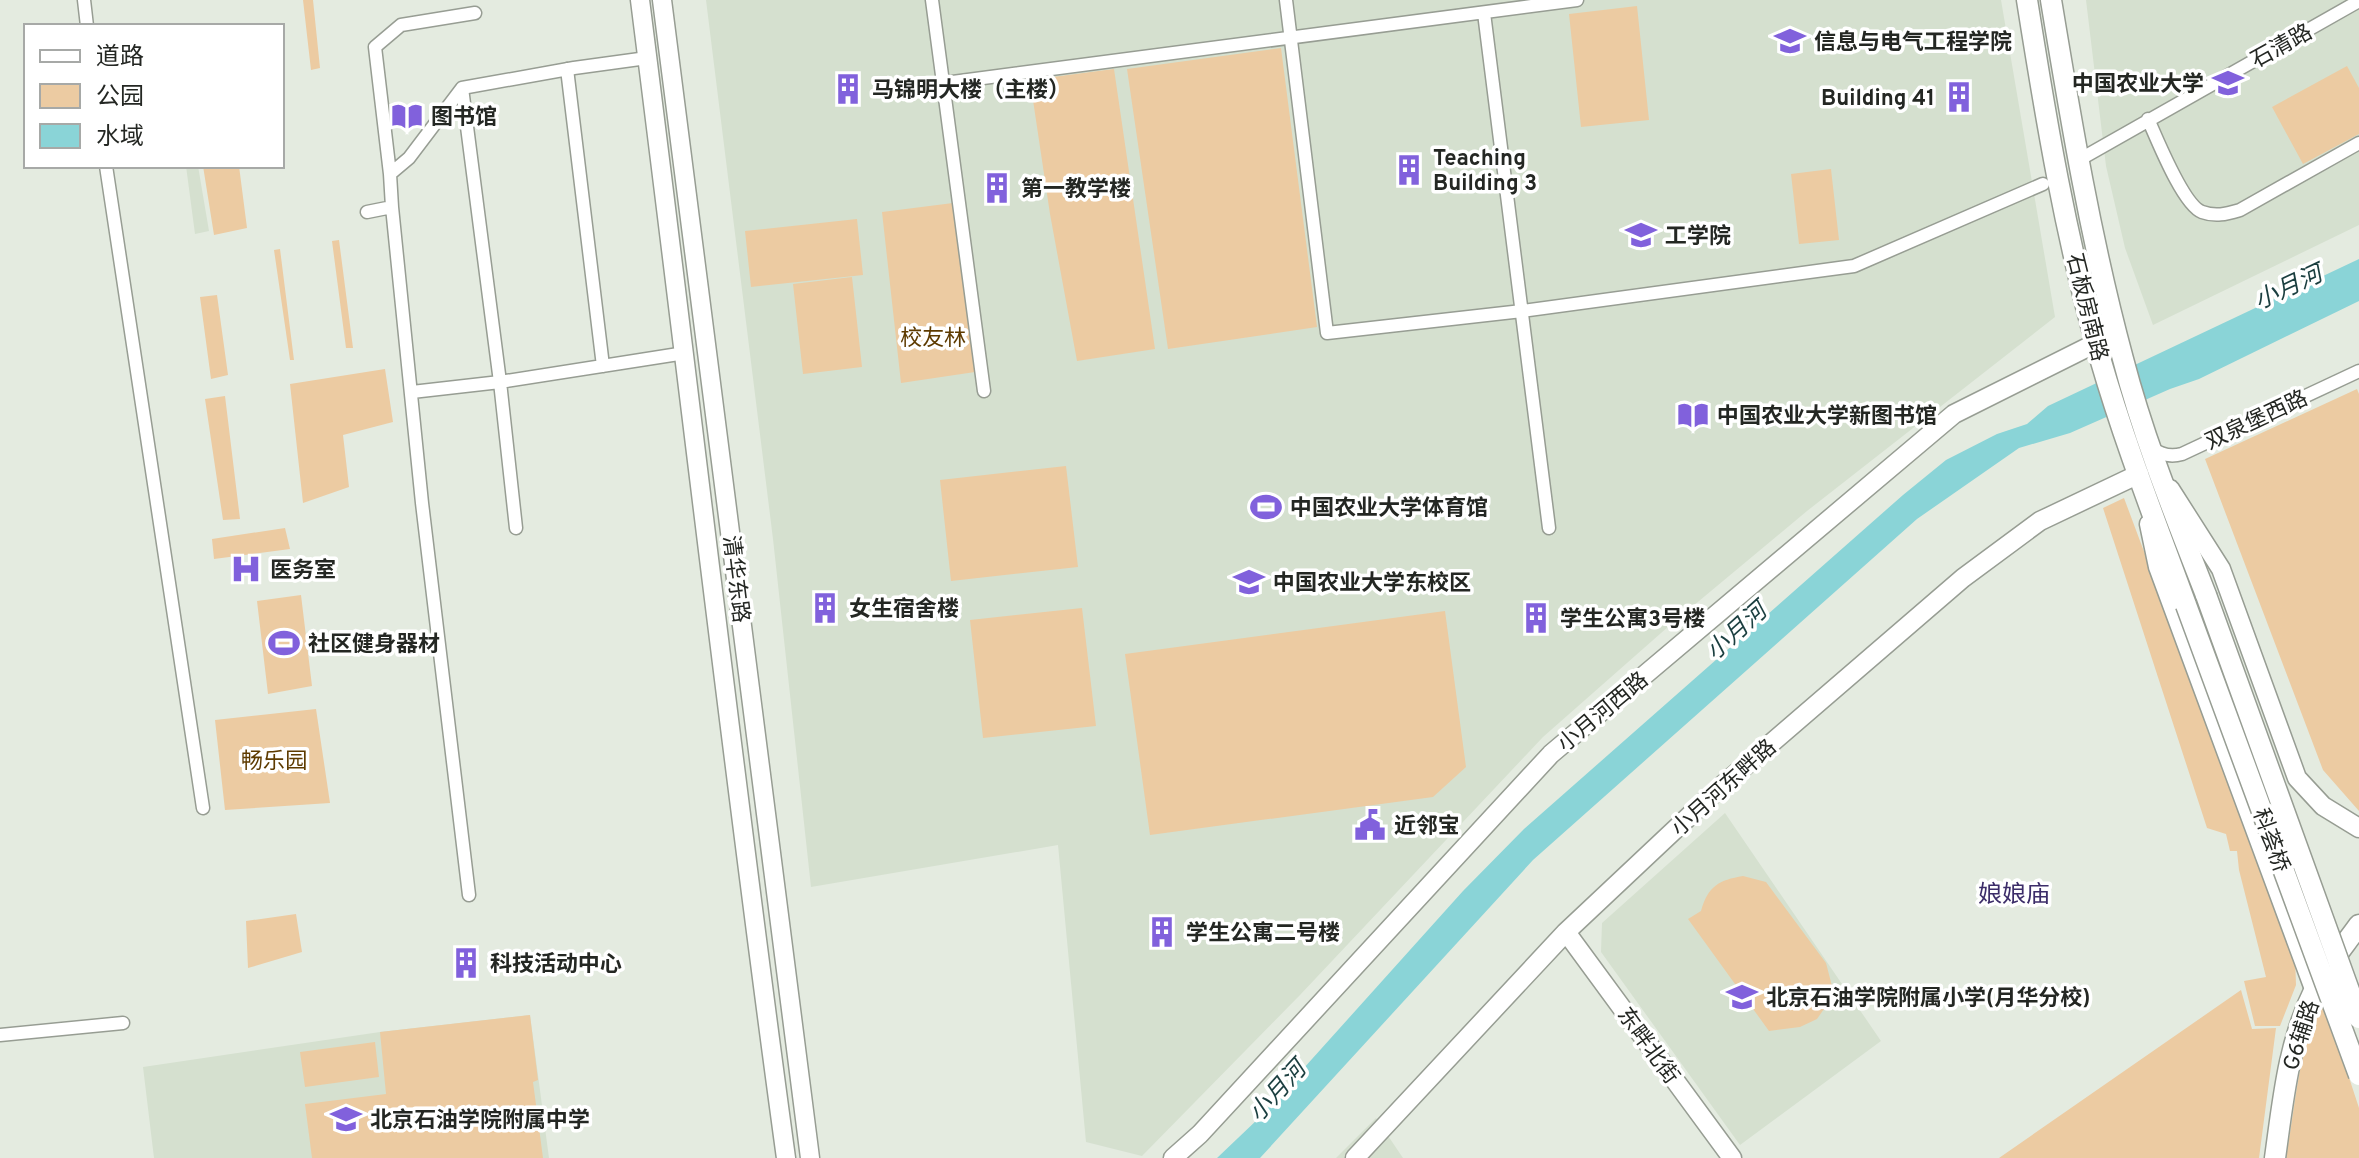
<svg xmlns="http://www.w3.org/2000/svg" width="2359" height="1158" font-family="Overpass,'Noto Sans SC',sans-serif">
  <style>
    .built { fill: #d5e0cf }
    .green { fill: #eccba2 }
    .water { fill: #8ad4d7 }
    .lines { fill: none; stroke-linecap: round; stroke-linejoin: round }
    .street-casing { stroke: #979d93; stroke-width: 15 }
    .secondary-casing { stroke: #979d93; stroke-width: 21 }
    .primary-casing { stroke: #979d93; stroke-width: 23 }
    .street { stroke: #fff; stroke-width: 12 }
    .secondary { stroke: #fff; stroke-width: 18 }
    .primary { stroke: #fff; stroke-width: 20 }
    .primary-bridge-casing { stroke: #979d93; stroke-width: 23; stroke-linecap: butt }
    .primary-bridge { stroke: #fff; stroke-width: 20 }
    .labels { text-anchor: middle; stroke-width: 7; stroke-linejoin: round; paint-order: stroke }
    .poi-label { font-size: 22px; font-weight: bold; fill: #242723; stroke: #fff; text-anchor: start }
    .street-label { font-size: 22px; fill: #242723; stroke: #fff }
    .park-label { font-size: 22px; fill: #5e3b00; stroke: #fff }
    .water-label { font-size: 24px; font-style: italic; fill: #1a3e3f; stroke: #fff }
    .neighbourhood-label { font-size: 24px; fill: #3c2d69; stroke: #fff }
  </style>
  <rect width="100%" height="100%" fill="#e4ebe0"/>
  <path class="built" d="M706 0H2001L2055 317 1807 511 1669 626 1543 737 1300 995 1142 1156 1086 1142 1058 845 811 887 773 539Z
    M2086 0H2359V225L2153 325 2125 248 2106 166Z
    M186 166H198L209 231 195 234Z
    M1725 813 1881 1041 1740 1145 1601 952 1602 923Z
    M530 1015 549 1158H154L143 1067 380 1032Z
    M1376 1118 1403 1158H1336Z"/>
  <path class="green" d="M303 0H313L320 68 311 70Z
    M1637 6 1649 120 1581 127 1569 14Z
    M1281 48 1317 327 1168 349 1127 69Z
    M2347 66 2359 88V134L2303 164 2272 107Z
    M1114 69 1155 349 1077 361 1050 214 1030 80Z
    M203 166H239L247 228 214 235Z
    M1831 169 1839 240 1799 244 1791 174Z
    M953 203 975 372 901 383 882 212Z
    M857 219 863 275 751 287 745 231Z
    M339 240 353 348H346L332 241Z
    M280 249 294 360H290L274 250Z
    M852 277 862 367 803 374 793 284Z
    M217 295 228 375 211 379 200 297Z
    M385 369 393 422 343 435 349 487 303 503 290 384Z
    M2357 389 2359 394V811L2323 770 2205 459Z
    M225 396 240 519 223 520 205 399Z
    M1066 466 1078 567 951 581 940 480Z
    M2124 498 2295 956 2296 985 2280 1026H2255L2244 981 2266 977 2239 870 2237 851H2230L2226 834 2207 828 2103 508Z
    M285 528 290 549 214 559 212 539Z
    M301 595 312 686 268 694 257 601Z
    M1082 608 1096 726 983 738 970 620Z
    M1445 611 1466 767 1433 797 1150 835 1125 654Z
    M316 709 330 803 225 810 215 720Z
    M1743 876 1766 882 1826 963 1832 986 1831 999 1817 1019 1800 1027 1769 1031 1688 919 1701 911C1708 886 1719 880 1743 876Z
    M296 914 302 952 248 968 246 921Z
    M2241 990 2252 1029 2276 1028 2259 1158H1999Z
    M2323 998 2359 1108V1158H2286C2296 1103 2298 1049 2323 998Z
    M530 1015 538 1080 533 1082 543 1158H312L305 1104 386 1094 380 1032Z
    M375 1042 379 1077 305 1087 300 1052Z"/>
  <path class="water" d="M2359 259V301L2199 379 2170 389 2070 433 2019 448 1917 519 1533 860 1260 1158H1217L1259 1118 1463 891 1524 829 1903 495 1946 460 1997 434 2027 424 2048 406Z"/>
  <g class="lines">
    <defs>
      <path id="street" d="M84 0 87 26
        M932 0 984 391
        M1286 0 1327 333 1522 311 1854 266 2043 184
        M1484 13 1549 528
        M567 69 603 366
        M945 83 1577 0
        M462 88 500 382 685 353
        M2148 119C2157 139 2183 205 2202 212 2216 217 2226 214 2240 210L2359 143
        M2077 161 2359 1
        M106 166 203 808
        M390 174 375 47 401 25 475 13
        M392 207 422 503 469 895
        M367 212 392 207 390 174 409 158 462 88 574 68 647 58
        M412 392 500 382 516 528
        M2152 448C2161 455 2171 457 2182 454L2359 371
        M0 1035 123 1023"/>
      <path id="secondary" d="M640 0C689 386 733 773 786 1158
        M662 0 810 1158
        M2170 489 2221 569 2297 778 2323 806 2359 828
        M2149 524 2158 567 2314 989
        M1566 932 1732 1158
        M1173 1158 1200 1134 1551 754 1954 414 2096 343
        M1355 1158 1566 932 1717 790 1963 578 2040 521 2139 474"/>
      <path id="primary" d="M2027 0C2046 120 2066 240 2100 358 2124 441 2156 523 2186 605
        M2051 0C2071 121 2091 241 2123 359 2144 440 2176 518 2206 595
        M2275 1158C2283 1101 2288 1044 2314 991 2325 968 2344 946 2359 925"/>
    </defs>
    <use href="#street" class="street-casing"/>
    <use href="#secondary" class="secondary-casing"/>
    <use href="#primary" class="primary-casing"/>
    <use href="#street" class="street"/>
    <use href="#secondary" class="secondary"/>
    <use href="#primary" class="primary"/>
    <defs>
      <path id="primary-bridge" d="M2206 595 2359 1018
        M2186 605 2359 1075"/>
    </defs>
    <use href="#primary-bridge" class="primary-bridge-casing"/>
    <use href="#primary-bridge" class="primary-bridge"/>
  </g>
  <defs>
    <symbol id="university-bare" viewBox="-9 -9 18 18"><path d="M0-5L7-2L0 1L-7-2ZM-4 1L0 2.5L4 1V4Q0 6-4 4Z" fill="#8161dc" stroke="#fff" stroke-width="2.5" paint-order="stroke"/></symbol>
    <symbol id="building-bare" viewBox="-9 -9 18 18"><path d="M-4-6H4V6H1V3H-1V6H-4ZM-2.5-4.3h1.7v1.8h-1.7ZM.8-4.3h1.7v1.8H.8ZM-2.5-1h1.7V.8h-1.7ZM.8-1h1.7V.8H.8Z" fill="#8161dc" stroke="#fff" stroke-width="2.5" paint-order="stroke"/></symbol>
    <symbol id="library-bare" viewBox="-9 -9 18 18"><path d="M-6-4Q-3-5.5-.7-3.5V5Q-3 3-6 4ZM6-4Q3-5.5 .7-3.5V5Q3 3 6 4Z" fill="#8161dc" stroke="#fff" stroke-width="2.5" paint-order="stroke"/></symbol>
    <symbol id="stadium-bare" viewBox="-9 -9 18 18"><path d="M0-5a6.5 5 0 1 0 0 10a6.5 5 0 1 0 0-10ZM-3.5-1.8h7v3.6h-7Z" fill="#8161dc" stroke="#fff" stroke-width="2.5" paint-order="stroke"/></symbol>
    <symbol id="hospital-bare" viewBox="-9 -9 18 18"><path d="M-5-5h3v3.5h4V-5h3V5h-3V1.5h-4V5h-3Z" fill="#8161dc" stroke="#fff" stroke-width="2.5" paint-order="stroke"/></symbol>
    <symbol id="civic-bare" viewBox="-9 -9 18 18"><path d="M-.6-6.5H3V-4.5H.6V-3L4-1V1h2V6H-6V1h2V-1L-.6-3ZM-1.2 2.5V6h2.4V2.5Z" fill="#8161dc" stroke="#fff" stroke-width="2.5" paint-order="stroke"/></symbol>
    <symbol id="school-bare" viewBox="-9 -9 18 18"><path d="M0-5L7-2L0 1L-7-2ZM-4 1L0 2.5L4 1V4Q0 6-4 4Z" fill="#8161dc" stroke="#fff" stroke-width="2.5" paint-order="stroke"/></symbol>
  </defs>
  <g fill-rule="evenodd">
    <use href="#university-bare" x="1768" y="19" width="44" height="44"/>
    <use href="#university-bare" x="2206" y="61" width="44" height="44"/>
    <use href="#building-bare" x="826" y="67" width="44" height="44"/>
    <use href="#building-bare" x="1937" y="75" width="44" height="44"/>
    <use href="#library-bare" x="385" y="94" width="44" height="44"/>
    <use href="#building-bare" x="1387" y="148" width="44" height="44"/>
    <use href="#building-bare" x="975" y="166" width="44" height="44"/>
    <use href="#university-bare" x="1619" y="213" width="44" height="44"/>
    <use href="#library-bare" x="1671" y="393" width="44" height="44"/>
    <use href="#stadium-bare" x="1244" y="485" width="44" height="44"/>
    <use href="#hospital-bare" x="224" y="547" width="44" height="44"/>
    <use href="#university-bare" x="1227" y="560" width="44" height="44"/>
    <use href="#building-bare" x="803" y="586" width="44" height="44"/>
    <use href="#building-bare" x="1514" y="596" width="44" height="44"/>
    <use href="#stadium-bare" x="262" y="621" width="44" height="44"/>
    <use href="#civic-bare" x="1348" y="803" width="44" height="44"/>
    <use href="#building-bare" x="1140" y="910" width="44" height="44"/>
    <use href="#building-bare" x="444" y="941" width="44" height="44"/>
    <use href="#school-bare" x="1720" y="975" width="44" height="44"/>
    <use href="#school-bare" x="324" y="1097" width="44" height="44"/>
  </g>
  <g class="labels">
    <g class="poi-label">
      <text x="1814" y="49">信息与电气工程学院</text>
      <text x="2204" y="91" text-anchor="end">中国农业大学</text>
      <text x="872" y="97">马锦明大楼（主楼）</text>
      <text x="1935" y="105" text-anchor="end">Building 41</text>
      <text x="431" y="124">图书馆</text>
      <text x="1433" y="165">Teaching<tspan x="1433" dy="25">Building 3</tspan></text>
      <text x="1021" y="196">第一教学楼</text>
      <text x="1665" y="243">工学院</text>
      <text x="1717" y="423">中国农业大学新图书馆</text>
      <text x="1290" y="515">中国农业大学体育馆</text>
      <text x="270" y="577">医务室</text>
      <text x="1273" y="590">中国农业大学东校区</text>
      <text x="849" y="616">女生宿舍楼</text>
      <text x="1560" y="626">学生公寓3号楼</text>
      <text x="308" y="651">社区健身器材</text>
      <text x="1394" y="833">近邻宝</text>
      <text x="1186" y="940">学生公寓二号楼</text>
      <text x="490" y="971">科技活动中心</text>
      <text x="1766" y="1005">北京石油学院附属小学(月华分校)</text>
      <text x="370" y="1127">北京石油学院附属中学</text>
    </g>
    <g class="street-label">
      <text transform="translate(2281 45) rotate(-29)" y="8">石清路</text>
      <text transform="translate(2088 307) rotate(76)" y="8">石板房南路</text>
      <text transform="translate(2256 419) rotate(-25)" y="8">双泉堡西路</text>
      <text transform="translate(737 579) rotate(83)" y="8">清华东路</text>
      <text transform="translate(1602 711) rotate(-40)" y="8">小月河西路</text>
      <text transform="translate(1723 787) rotate(-42)" y="8">小月河东畔路</text>
      <text transform="translate(2272 840) rotate(70)" y="8">科荟桥</text>
      <text transform="translate(2300 1035) rotate(-72)" y="8">G6辅路</text>
      <text transform="translate(1649 1045) rotate(54)" y="8">东畔北街</text>
    </g>
    <g class="park-label">
      <text x="933" y="345">校友林</text>
      <text x="274" y="768">畅乐园</text>
    </g>
    <g class="water-label">
      <text transform="translate(2288 287) rotate(-25)" y="8">小月河</text>
      <text transform="translate(1736 631) rotate(-42)" y="8">小月河</text>
      <text transform="translate(1277 1091) rotate(-48)" y="8">小月河</text>
    </g>
    <g class="neighbourhood-label">
      <text x="2014" y="902">娘娘庙</text>
    </g>
  </g>
  <rect x="24" y="24" width="260" height="144" fill="#ffffff" stroke="#a7a9a7" stroke-width="2"/>
  <rect x="40" y="50" width="40" height="12" fill="#ffffff" stroke="#a7a9a7" stroke-width="2"/>
  <text x="96" y="64" font-size="24" fill="#242723">道路</text>
  <rect x="40" y="84" width="40" height="24" fill="#eccba2" stroke="#a7a9a7" stroke-width="2"/>
  <text x="96" y="104" font-size="24" fill="#242723">公园</text>
  <rect x="40" y="124" width="40" height="24" fill="#8ad4d7" stroke="#a7a9a7" stroke-width="2"/>
  <text x="96" y="144" font-size="24" fill="#242723">水域</text>
</svg>
